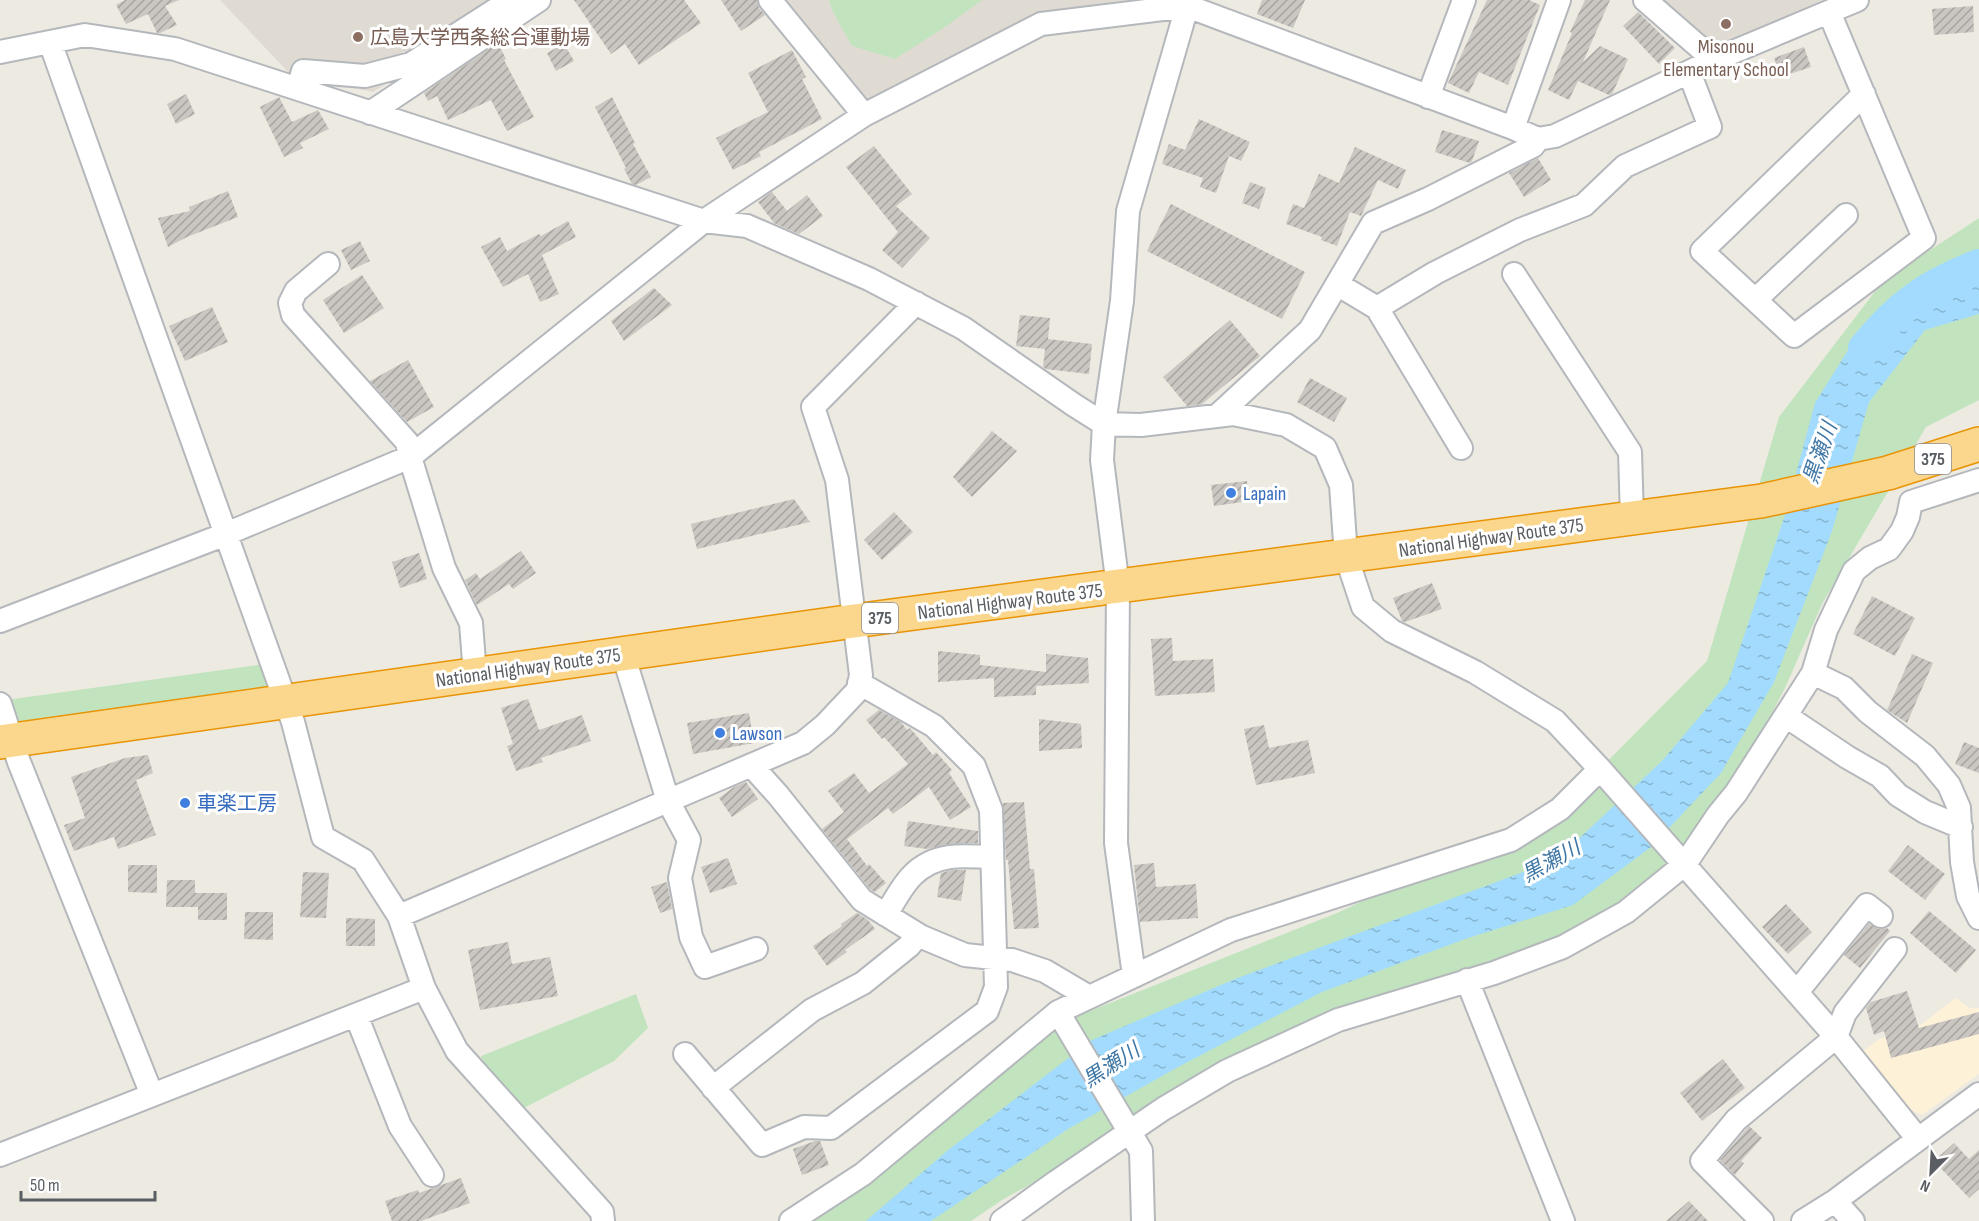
<svg xmlns="http://www.w3.org/2000/svg" width="1979" height="1221" font-family="'Sofia Sans Condensed','Noto Sans JP',sans-serif">
  <style>
    .commercial { fill: #fdf1d7 }
    .education { fill: #dfdbd3 }
    .green { fill: #c1e4be }
    .water { fill: url(#water-ripples) }
    .lines { fill: none; stroke-linecap: round; stroke-linejoin: round }
    .river { stroke: #a2dbfd; stroke-width: 32 }
    .building { fill: url(#building-hatch) }
    .minor-casing { stroke: #b4b8bc; stroke-width: 26 }
    .highway-casing { stroke: #e99406; stroke-width: 36 }
    .minor { stroke: #fff; stroke-width: 22 }
    .highway { stroke: #fad78c; stroke-width: 33 }
    .education-dot { fill: #8d6e63; stroke: #fff; stroke-width: 2 }
    .shop-dot { fill: #3f7fe0; stroke: #fff; stroke-width: 2 }
    .labels { text-anchor: middle; stroke-width: 6; stroke-linejoin: round; paint-order: stroke }
    .shield { fill: #fff; stroke: #8c8e91; stroke-width: 1.5 }
    .shield-label { font-size: 18px; font-weight: bold; fill: #5a5e62 }
    .education-label { font-size: 20px; fill: #785e54; stroke: #fff; text-anchor: start }
    .shop-label { font-size: 20px; fill: #366cbe; stroke: #fff; text-anchor: start }
    .street-label { font-size: 20px; fill: #5a5e62; stroke: #fff }
    .water-label { font-size: 21px; font-style: italic; fill: #3d76a5; stroke: #fff }
  </style>
  <defs>
    <pattern id="water-ripples" width="26" height="14" patternUnits="userSpaceOnUse" patternTransform="scale(1.5)"><rect width="26" height="14" fill="#a2dbfd"/><path d="M2 4q2-2 4 0t4 0M15 11q2-2 4 0t4 0" fill="none" stroke="#87b5d0"/></pattern>
    <pattern id="building-hatch" width="6" height="6" patternUnits="userSpaceOnUse" patternTransform="scale(1.5)"><rect width="6" height="6" fill="#cac6c1"/><path d="M-1 1l2-2M0 6l6-6M5 7l2-2" fill="none" stroke="#a7a4a0"/></pattern>
  </defs>
  <rect width="100%" height="100%" fill="#edeae2"/>
  <path class="commercial" d="M1955 998 1970 1008H1979V1074L1922 1115 1909 1109 1862 1052 1879 1039 1921 1025Z"/>
  <path class="education" d="M220 0H520L373 92 291 75Z
    M778 0H1168L1040 16 867 104Z
    M1655 0H1823L1712 48Z"/>
  <path class="green" d="M829 0H982L945 27 895 59 852 46 833 12Z
    M1979 218V400L1926 427 1822 604 1785 688 1738 778 1653 891 1494 973 1265 1054 1002 1200 971 1221H778L863 1174 1052 1026 1337 913 1560 809 1707 661 1779 417 1883 281Z
    M265 664 270 681 264 694 21 728 6 700Z
    M636 994 648 1028 614 1061 524 1108 484 1064 481 1056Z"/>
  <path class="water" d="M1979 263V314L1925 330 1869 402 1832 531 1774 682 1721 773 1651 847 1573 905 1468 938 1322 992 1178 1067 1068 1129 931 1221H866L947 1151 1092 1040 1235 979 1556 860 1662 761 1728 683 1785 515 1815 403 1852 344 1949 277Z"/>
  <g class="lines">
    <path class="river" d="M1864 348C1899 305 1927 285 1979 265"/>
  </g>
  <path class="building" d="M125 0H179L165 6 177 25 160 33H157L148 14 126 24 116 5Z
    M574 0H684L701 23 639 65 625 44 611 54Z
    M721 0H757L759 8 765 15 741 31Z
    M1262 0H1305L1293 28 1257 14Z
    M1487 0H1529L1540 5 1508 85 1479 72 1469 93 1448 83Z
    M1585 0H1610L1583 62 1600 46 1628 59 1612 94 1609 95 1578 81 1569 100 1548 90 1572 33 1570 32Z
    M1973 6 1974 32 1934 35 1932 9Z
    M1638 12 1675 48 1659 64 1623 26Z
    M498 43 506 59 504 60 534 117 507 131 491 100 448 120 437 96 428 101 424 93Z
    M564 44 574 61 556 71 547 53Z
    M1804 47 1811 67 1781 77 1774 58Z
    M792 50 806 77 802 79 822 119 759 152 761 156 733 170 716 138 768 112 748 73Z
    M186 94 195 114 176 124 167 104Z
    M279 97 292 122 318 110 329 129 300 143 303 148 284 157 260 107Z
    M612 97 635 143 633 144 651 177 636 185 632 184 624 169 626 168 595 107Z
    M1199 119 1250 142 1241 161 1229 156 1216 193 1200 187 1203 178 1162 164 1169 144 1185 150Z
    M1442 130 1479 141 1472 161 1470 163 1435 152Z
    M874 146 912 194 896 206 930 238 902 268 882 250 898 232 846 167Z
    M1355 147 1406 170 1398 189 1378 180 1361 216 1350 212 1337 246 1321 240 1322 237 1286 224 1293 204 1304 208 1319 174 1339 183Z
    M1538 158 1551 180 1524 197 1509 173Z
    M1250 182 1266 188 1259 209 1242 203Z
    M228 191 238 217 187 237 168 247 158 218 190 211 189 207Z
    M772 192 787 211 807 195 823 216 799 234 774 223 758 202Z
    M1171 204 1305 272 1282 319 1147 251Z
    M568 221 576 237 542 255 559 294 540 302 528 274 503 287 481 247 500 237 507 251 539 234 541 236Z
    M360 241 370 261 351 270 341 250Z
    M362 275 384 308 344 333 323 300Z
    M654 288 672 305 624 341 611 321Z
    M212 307 228 342 185 361 169 326Z
    M1020 315 1050 318 1048 339 1092 344 1089 374 1046 369 1043 367 1045 349 1016 346Z
    M1230 320 1260 356 1202 404 1187 406 1163 377Z
    M408 360 434 407 407 422 370 381Z
    M1310 378 1347 398 1334 422 1297 402Z
    M992 431 1017 451 972 497 953 477Z
    M1247 481 1250 501 1214 506 1211 485Z
    M794 499 810 522 697 549 691 524Z
    M894 512 913 532 882 560 864 540Z
    M521 551 536 573 513 589 509 584 477 605 465 580 476 573 480 579Z
    M419 553 427 579 400 588 392 562Z
    M1432 583 1442 609 1405 622 1402 621 1393 598Z
    M1872 596 1915 618 1895 656 1853 634Z
    M1172 638 1173 661 1213 659 1215 692 1155 696 1151 639Z
    M938 651 980 655V665L1046 672V654L1088 658 1089 683 1036 686V695L994 697V678L938 682Z
    M1912 654 1933 663 1907 723 1887 710Z
    M528 699 539 730 582 715 591 741 541 758 543 762 516 771 507 746 513 744 501 708Z
    M879 710 901 722 907 730 910 728 933 755 936 752 952 770 949 773 971 807 950 820 929 787 893 814 888 808 847 839 867 866 869 864 886 883 875 892 871 890 822 829 844 812 828 791 854 773 869 793 908 764 884 737 882 739 866 720Z
    M749 713 754 743 693 754 687 723Z
    M1039 719 1081 724 1082 748 1039 751Z
    M1264 725 1269 748 1308 740 1315 773 1256 785 1244 729Z
    M1964 742 1979 748V773L1955 764Z
    M148 755 153 773 136 780 156 835 118 849 114 837 74 851 64 825 85 818 71 777 125 758Z
    M746 782 758 799 732 817 719 798 734 787Z
    M1024 802 1030 869H1034L1039 928 1014 929 1008 860H1006L1003 803Z
    M908 821 978 831V843L948 844 927 849 904 846Z
    M1908 845 1945 874 1925 900 1888 871Z
    M728 858 737 884 710 893 701 867Z
    M1154 863 1156 887 1196 884 1198 918 1140 922 1134 865Z
    M128 865H157V893L128 892Z
    M952 870H966L961 901 937 897 941 873Z
    M303 872 329 873 326 918 300 917Z
    M167 880H195V893H227V920H198V907H166Z
    M667 882 672 909 660 913 651 887Z
    M1786 904 1812 932 1788 954 1762 927Z
    M1929 911 1976 950 1956 973 1910 933Z
    M245 912H273V940L244 939Z
    M857 913 868 920 875 929 845 950 847 952 827 966 813 946 842 926 841 924Z
    M346 918 375 919V946H346Z
    M1869 924 1879 929 1887 928 1890 931 1860 968 1844 955Z
    M508 942 512 964 550 957 558 996 480 1010 468 950Z
    M1907 991 1919 1028 1979 1012V1034L1891 1058 1884 1031 1874 1035 1866 1008 1871 1002Z
    M1723 1059 1745 1088 1702 1121 1680 1093Z
    M1749 1126 1762 1138 1741 1161 1744 1163 1735 1175 1720 1160Z
    M815 1141H820L829 1165 802 1175 793 1149Z
    M1954 1143 1969 1159 1979 1150V1189L1969 1198 1934 1161Z
    M461 1178 470 1203 421 1221H392L385 1201 418 1190 419 1193Z
    M1689 1201 1708 1221H1666Z"/>
  <g class="lines">
    <defs>
      <path id="minor" d="M770 0 864 115
        M1645 0 1714 60
        M1829 12 1924 238 1794 336 1702 251 1864 94
        M50 42 293 722 323 837 363 860 399 916 424 988 457 1051 602 1212 603 1221
        M0 52 85 35 175 49 704 221 747 226 869 279 963 328 1074 405 1104 424 1141 425 1233 414 1286 425 1325 448 1341 485 1346 556 1363 607 1392 631 1475 672 1555 721 1600 769 1836 1037 1918 1139
        M298 88 303 71 365 76 411 64 511 0
        M1428 97 1464 0
        M370 113 539 0
        M1513 128 1559 0
        M328 264 296 291 290 303 293 315 407 442 410 457 444 568 471 623 475 675
        M1514 274 1630 452 1632 518
        M1337 284 1377 308 1435 273 1520 230 1584 205 1625 166 1710 127 1689 72
        M1755 300 1846 215
        M1377 308 1461 448
        M1218 415 1310 330 1373 223 1428 199 1533 146 1538 139
        M0 621 226 534 410 457 704 221 864 115 1041 24 1187 6 1513 128 1538 139 1555 136 1714 60 1857 0
        M623 654 668 801 689 840 680 878 691 937 705 967 756 949
        M1813 673 1844 688 1868 712 1925 756 1949 785 1959 808 1962 862 1968 896 1979 918
        M0 704 19 762 152 1095
        M1786 716 1847 757 1880 776 1898 795 1925 812 1961 827
        M751 765 778 795 862 900 922 937 965 955 1012 960 1045 971 1089 997
        M886 915C902 887 914 862 950 857 963 855 979 857 992 857
        M399 916 803 743 825 725 858 690 861 675 837 480 813 407 916 303
        M1134 976 1116 843 1118 587 1102 460 1104 424 1122 301 1128 211 1189 0
        M1467 980 1563 1221
        M1797 992 1867 905 1881 916
        M1058 1012 1141 1151 1143 1221
        M356 1015 400 1126 432 1175
        M685 1054 762 1145 804 1127 831 1128 987 1011 996 987 991 810 974 766 934 726 859 683
        M713 1088 812 1010 863 983 909 946 918 935
        M0 1155 424 988
        M1835 1201 1853 1221
        M791 1221 863 1174 1058 1012 1231 930 1511 840 1560 809 1600 769
        M1002 1221 1056 1182 1163 1109 1227 1071 1338 1020 1494 973 1563 947 1626 912 1685 864 1718 815 1736 793 1813 673 1826 630 1854 571 1870 558 1889 549 1902 531 1908 517 1911 502 1979 480
        M1762 1221 1702 1161 1736 1120 1836 1037 1845 1013 1895 949
        M1803 1221 1835 1201 1979 1094"/>
      <path id="highway" d="M0 742 854 621 1761 501 1888 473 1979 444"/>
    </defs>
    <use href="#minor" class="minor-casing"/>
    <use href="#highway" class="highway-casing"/>
    <use href="#minor" class="minor"/>
    <use href="#highway" class="highway"/>
  </g>
  <g class="education-dot">
    <circle cx="1726" cy="24" r="6"/>
    <circle cx="358" cy="37" r="6"/>
  </g>
  <g class="shop-dot">
    <circle cx="1231" cy="493" r="6"/>
    <circle cx="720" cy="733" r="6"/>
    <circle cx="185" cy="803" r="6"/>
  </g>
  <g class="labels">
    <g class="shield">
      <rect x="1915" y="444" width="36" height="30" rx="4.5"/>
      <rect x="862" y="603" width="36" height="30" rx="4.5"/>
    </g>
    <g class="shield-label">
      <text x="1933" y="465">375</text>
      <text x="880" y="624">375</text>
    </g>
    <g class="education-label">
      <text x="370" y="44">広島大学西条総合運動場</text>
      <text x="1726" y="53" text-anchor="middle">Misonou<tspan x="1726" dy="23">Elementary School</tspan></text>
    </g>
    <g class="shop-label">
      <text x="1243" y="500">Lapain</text>
      <text x="732" y="740">Lawson</text>
      <text x="197" y="810">車楽工房</text>
    </g>
    <g class="street-label">
      <text transform="translate(1491 537) rotate(-8)" y="7">National Highway Route 375</text>
      <text transform="translate(1010 601) rotate(-7)" y="7">National Highway Route 375</text>
      <text transform="translate(528 667) rotate(-8)" y="7">National Highway Route 375</text>
    </g>
    <g class="water-label">
      <text transform="translate(1820 453) rotate(-71)" y="7">黒瀬川</text>
      <text transform="translate(1551 861) rotate(-29)" y="7">黒瀬川</text>
      <text transform="translate(1111 1065) rotate(-33)" y="7">黒瀬川</text>
    </g>
  </g>
  <g transform="translate(1931 1173) rotate(204)" stroke="#ffffff" stroke-width="4.5" paint-order="stroke">
  <path d="M0-4.5L10 22L0 15L-10 22Z" fill="#5a5e62"/>
  <text y="-9" font-size="16" font-weight="bold" text-anchor="middle" fill="#5a5e62">N</text>
  </g>
  <path d="M21 1191v9h134v-9" fill="none" stroke="#5a5e62" stroke-width="3"/>
  <text x="30" y="1191" font-size="18" fill="#5a5e62" stroke="#ffffff" stroke-width="4.5" paint-order="stroke">50 m</text>
</svg>
